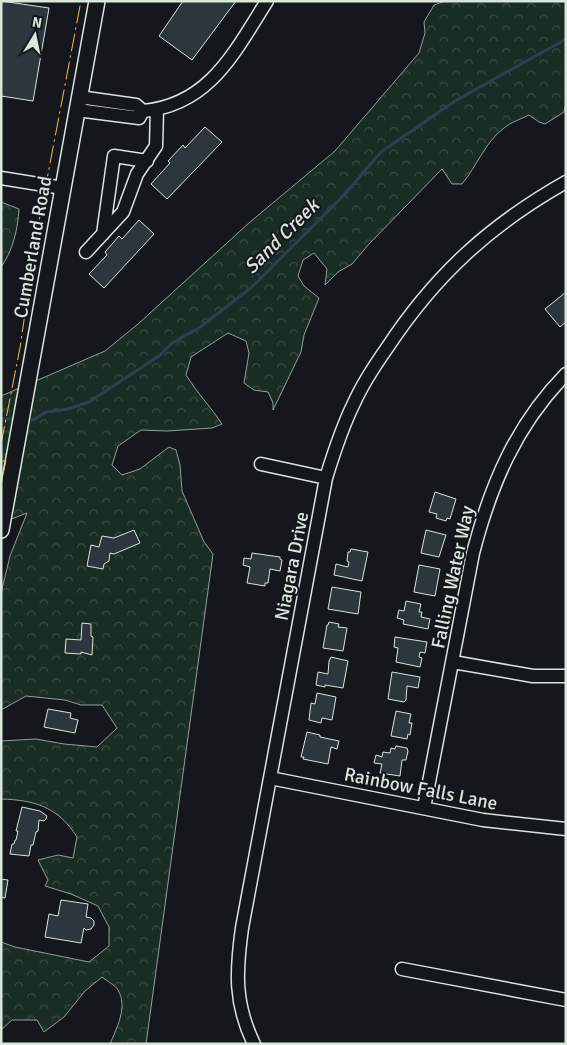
<svg xmlns="http://www.w3.org/2000/svg" width="567" height="1045" font-family="Signika,sans-serif">
  <style>
    .forest { fill: url(#forest-crowns); stroke: #939e99 }
    .lines { fill: none; stroke-linecap: round; stroke-linejoin: round }
    .stream { stroke: #2f3f4d; stroke-width: 3 }
    .building { fill: #2c363c; stroke: #d8e6dc }
    .minor-casing { stroke: #d8e6dc; stroke-width: 15 }
    .major-casing { stroke: #d8e6dc; stroke-width: 18 }
    .minor { stroke: #14181c; stroke-width: 12 }
    .major { stroke: #14181c; stroke-width: 15 }
    .power { stroke: #ffb74d; stroke-width: 1; stroke-dasharray: 18 4 2.5 4; stroke-linecap: butt }
    .labels { text-anchor: middle; stroke-width: 4; stroke-linejoin: round; paint-order: stroke }
    .street-label { font-size: 19px; fill: #d8e6dc; stroke: #14181c }
    .water-label { font-size: 20px; font-style: italic; fill: #d8e6dc; stroke: #14181c }
  </style>
  <defs>
    <pattern id="forest-crowns" width="20" height="18" patternUnits="userSpaceOnUse" patternTransform="scale(1.25)"><rect width="20" height="18" fill="#1a2d24"/><path d="M2 6a3 3 0 1 1 6 0M12 15a3 3 0 1 1 6 0" fill="none" stroke="#3b4b43"/></pattern>
  </defs>
  <rect width="100%" height="100%" fill="#14181c"/>
  <path class="forest" d="M445 1H566V103L564 112 545 124 539 122 529 115C521 119 511 122 504 128 485 142 477 166 462 184H452L442 169 369 244 352 264 338 272 325 285 327 269 314 253 303 260 298 276 304 286 319 298 304 335 301 352 273 410V403L268 392 254 390 244 383 249 353 246 341 228 333 191 357 186 375C197 393 211 407 222 424L212 428 167 431 141 430 118 446 112 465 122 475 140 469 169 447 176 450 180 465 182 491 204 542 213 554 146 1044H110C117 1027 128 1007 118 990 115 985 107 981 102 977L85 991 64 1017 44 1032 37 1020H12L1 1030V942L15 947 89 962 109 946V927L98 906 71 894 45 886 48 880 38 860 58 855 73 858 77 837C58 807 35 800 1 799V741L36 739 64 744 97 747 117 728 102 705H81L65 700 26 696 1 710V593L10 556 27 513 1 523V396L105 351 138 324 250 222 335 151 419 53 425 33 424 22 434 5Z
    M1 202 19 209C18 228 13 251 1 267Z"/>
  <g class="lines">
    <path class="stream" d="M1 419H16
      M25 420H33L46 412 68 409 89 402 159 356 172 343 199 328 252 287 344 195 381 152 455 101 566 39"/>
  </g>
  <path class="building" d="M1 1 49 8 33 101 1 96Z
    M183 1H236L192 60 159 36Z
    M205 127 222 142 167 199 151 184 170 163 168 161 183 145 185 148Z
    M139 220 154 234 104 288 89 274 107 255 105 252 119 236 122 239Z
    M566 292V322L560 327 545 309Z
    M435 492 456 499 450 519 447 518 446 521 436 518 437 514 429 512Z
    M134 530 140 543 114 554 110 553 109 561 104 564 103 569 87 566 91 545 99 547 102 536 114 538Z
    M426 530 446 535 439 557 421 553Z
    M351 549 368 552 362 581 334 575 336 564 348 567 349 562 347 561 348 552H350Z
    M252 553 280 557V559L282 560 280 571 270 569 268 583H265V586L247 583 250 567 243 565 244 558 251 559Z
    M419 565 440 569 435 596 414 592Z
    M332 587 361 592 358 614 328 609Z
    M406 601 421 604 419 612H422L421 617 430 619 428 629 403 624 404 620 397 618 399 610 404 611Z
    M329 622 339 624 338 627 347 628 343 651 323 648 327 625H328Z
    M82 623 91 624V636L93 637 92 655 81 652V654L65 653 66 639 81 640Z
    M395 637 427 642 425 653 420 652 419 657 422 658 420 667 396 662 398 648 394 647Z
    M331 657 348 661 343 688 325 685V687L316 685 318 672 328 674 329 661Z
    M392 672 420 677 418 688 407 686 406 700 404 702 388 699Z
    M317 693 336 697 332 720 322 718 321 723 309 720 311 703 315 704Z
    M48 709 71 713 70 718 78 720 75 733 44 727Z
    M396 711 411 714 409 723H412L410 735 408 734 407 739 391 736Z
    M307 732 320 735V737L339 741 337 749 331 747 328 764 303 759 304 757H301Z
    M396 746 407 748 408 751 406 760H402L400 776 380 773 382 764 374 763 376 755 382 757 383 752 390 753 391 748 395 749Z
    M22 807 40 811 47 816 46 819 44 821 39 820 38 831 36 832 33 845H31L29 856 10 854 12 844H14L15 840H16L18 831H16Z
    M1 879 8 880 5 898 1 897Z
    M61 900 88 904 86 917 91 918 94 921V925L91 929 86 930 84 928 81 943 45 937 49 914 58 916Z"/>
  <g class="lines">
    <defs>
      <path id="minor" d="M79 97 136 105 143 111C210 105 235 51 267 1
        M77 110 139 118 143 111
        M1 178 63 188
        M103 234 114 156 147 161
        M86 252 123 212 137 174 156 146 157 109
        M261 464 326 478
        M453 662 533 676H566
        M270 778 483 820 566 829
        M424 808 473 553C491 484 516 425 566 374
        M402 969 566 1000
        M254 1044C234 1003 236 971 242 928L326 478C334 452 342 427 354 403 363 383 375 365 387 348 435 275 490 225 566 182"/>
      <path id="major" d="M1 530 97 1"/>
    </defs>
    <use href="#minor" class="minor-casing"/>
    <use href="#major" class="major-casing"/>
    <use href="#minor" class="minor"/>
    <use href="#major" class="major"/>
    <path class="power" d="M1 444 20 348 36 237 81 1
      M1 462 6 460 1 484"/>
  </g>
  <g class="labels">
    <g class="street-label">
      <text transform="translate(32 247) rotate(-80)" y="7">Cumberland Road</text>
      <text transform="translate(291 566) rotate(-79)" y="7">Niagara Drive</text>
      <text transform="translate(452 577) rotate(-78)" y="7">Falling Water Way</text>
      <text transform="translate(421 788) rotate(11)" y="7">Rainbow Falls Lane</text>
    </g>
    <g class="water-label">
      <text transform="translate(281 236) rotate(-45)" y="7">Sand Creek</text>
    </g>
  </g>
  <rect width="567" height="1045" fill="none" stroke="#d8e6dc" stroke-width="5"/>
  <g transform="translate(35 35) rotate(10)" stroke="#14181c" stroke-width="4" paint-order="stroke">
  <path d="M0-4L9 19L0 12L-9 19Z" fill="#d8e6dc"/>
  <text y="-8" font-size="14" font-weight="bold" text-anchor="middle" fill="#d8e6dc">N</text>
  </g>
</svg>
